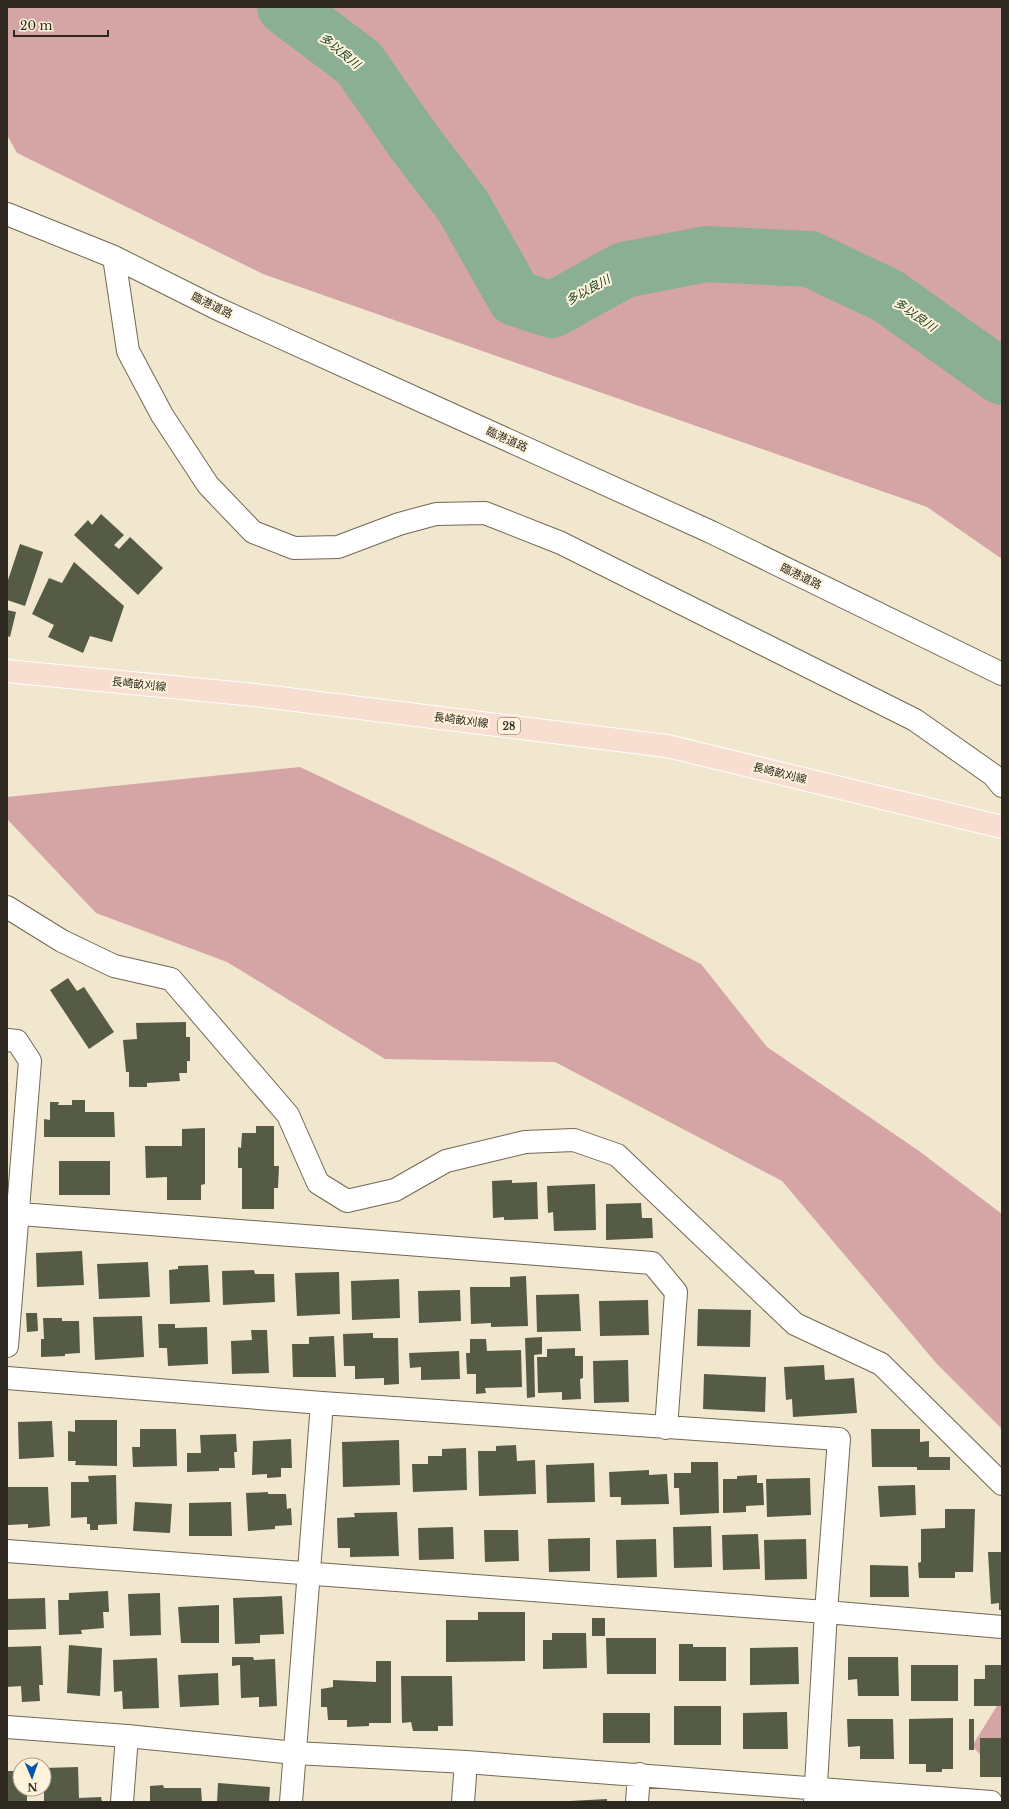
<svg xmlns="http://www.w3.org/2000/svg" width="1009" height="1809" font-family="'Libre Baskerville','Noto Sans JP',serif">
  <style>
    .forest { fill: #d5a5a6 }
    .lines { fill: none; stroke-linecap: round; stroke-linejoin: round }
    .river { stroke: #8aaf93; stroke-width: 56 }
    .building { fill: #565b46 }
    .minor-casing { stroke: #726853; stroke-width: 24 }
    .major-casing { stroke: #fff; stroke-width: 24 }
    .minor { stroke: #fff; stroke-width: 22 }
    .major { stroke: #f7ded0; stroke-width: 22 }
    .labels { text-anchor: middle; stroke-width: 4; stroke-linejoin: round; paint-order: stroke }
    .shield { fill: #fff3db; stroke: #6c6658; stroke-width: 1 }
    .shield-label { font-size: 10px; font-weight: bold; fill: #2d2920 }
    .street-label { font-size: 11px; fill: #2d2920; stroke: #fff3db }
    .water-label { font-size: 12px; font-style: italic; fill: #0f3c20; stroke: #fff3db }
  </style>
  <rect width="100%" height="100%" fill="#f1e6ce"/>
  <path class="forest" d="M7 7H1002V559L927 507 263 274 17 153 7 135Z
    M300 767 492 858 701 964 767 1047 919 1151 1002 1214V1429L937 1364 782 1181 555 1062 385 1059 227 962 96 913 7 819V797Z
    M1002 1698V1777L972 1746Z"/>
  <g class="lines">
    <path class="river" d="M285 7 359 63 414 142 463 206 515 298 552 310 624 270 706 254 810 259 888 296 1002 377"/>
  </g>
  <path class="building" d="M101 514 124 535 114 545 119 549 130 537 163 568 138 595 74 535 88 520 92 525Z
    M20 544 43 552 25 606 7 600V583Z
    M74 562 124 606 112 642 90 636 83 653 48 637 54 625 32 614 49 578 62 583Z
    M7 610 16 612 10 637 7 636Z
    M68 978 77 991 84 987 114 1032 89 1049 50 990Z
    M186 1022V1037H190V1061H187V1073H179L180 1081 147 1083V1087H129V1072H126L123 1040 137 1039 136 1023Z
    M72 1100H85V1112H114L115 1137H44V1119L50 1120V1102H59L58 1105H72Z
    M256 1126H274V1166H279L278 1188H274V1209H242V1168H238V1147L241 1148 242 1133H256Z
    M205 1128V1184L201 1185V1200H167V1177L146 1178 145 1146H182V1129Z
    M59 1161H110V1195H59Z
    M512 1180V1183L537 1182 538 1219 504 1220V1217L493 1218 492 1181Z
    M595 1184 596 1230 554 1231 553 1212 548 1213 547 1186Z
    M641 1203 642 1218H652L653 1238 606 1240V1204Z
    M82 1251 84 1285 37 1287 36 1253Z
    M148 1262 150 1297 99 1299 97 1264Z
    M208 1265 210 1302 170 1304 169 1270 178 1269V1266Z
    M254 1270 255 1274H274L275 1302 223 1305 222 1271Z
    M339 1272 340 1314 297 1316 295 1273Z
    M526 1276 528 1326 491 1327V1323L471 1324 470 1287H510V1277Z
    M399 1279 400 1318 352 1320 351 1281Z
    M460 1290 461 1321 419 1323 418 1291Z
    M579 1294 581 1331 537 1332 536 1295Z
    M648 1300 649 1335 600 1336 599 1301Z
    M698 1309 751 1310 750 1347 697 1346Z
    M26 1313H37L38 1331 27 1332Z
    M142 1316 144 1357 95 1360 93 1317Z
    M43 1318H62V1321H79L80 1353 65 1354V1356L41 1357V1339H44Z
    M158 1324H175V1328L207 1327 208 1364 168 1366 167 1348H159Z
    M251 1330H267L269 1373 232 1374 231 1341 252 1340Z
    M373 1333V1338H398L399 1384 384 1385V1378L355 1379V1366H344L343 1334Z
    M334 1336 336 1377H293L292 1344H309V1337Z
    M542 1337V1354L534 1355 535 1397 527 1398 525 1338Z
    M470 1339H486L487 1351 521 1350 522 1387 485 1388 486 1393 476 1394V1374H467L466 1353H470Z
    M575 1348V1356H583V1378L580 1379 581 1399 562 1400V1392L538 1393 537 1357H547V1349Z
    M459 1351 460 1379 421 1380V1367L410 1368 409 1353Z
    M628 1360 629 1402 594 1403 593 1361Z
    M824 1365 825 1380 854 1378 857 1413 793 1417 792 1399 786 1400 784 1367Z
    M704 1374 766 1377 765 1412 703 1409Z
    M75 1420H117V1466L75 1465 76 1461H68V1431L75 1432Z
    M52 1421 54 1457 19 1459 18 1422Z
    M140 1429H176L177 1466 133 1467 132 1447H140Z
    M871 1429H920V1442L929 1441V1457H950V1470H917V1467H872Z
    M236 1434 237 1452H234L235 1468H219V1471L187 1472V1453H201L200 1435Z
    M291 1439 292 1468H281V1477L267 1478V1474L252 1475 253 1441Z
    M399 1440 400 1485 343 1487 342 1442Z
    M516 1445 517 1461 535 1460 536 1494 479 1496 478 1451H496V1446Z
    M466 1448 467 1490 413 1492 412 1464H428V1456H442V1449Z
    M691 1462H718L719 1513 680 1515 679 1488H674V1473H691Z
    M594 1463 595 1502 547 1503 546 1465Z
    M649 1470V1475L667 1474 669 1504 621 1505V1497H610L609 1472Z
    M116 1475 117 1524 98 1525V1530H90V1524H87V1517L71 1518V1482H89L88 1476Z
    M757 1475V1483H763L764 1505 746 1506V1512L723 1513V1479H737V1476Z
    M810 1478 811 1515 767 1517 766 1479Z
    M915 1485 916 1515 880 1517 878 1486Z
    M7 1487H48L50 1526 28 1528V1524L8 1525Z
    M268 1492V1494H286L287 1509 291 1508 292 1525 275 1526V1529L248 1531 246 1493Z
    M135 1502 172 1504 170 1533 133 1531Z
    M231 1502 232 1536H189V1503Z
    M945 1509H975L973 1572H955V1578H919L918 1563 921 1562V1529L945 1528Z
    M397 1512 399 1556 350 1557V1548H338L337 1518 355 1517 354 1513Z
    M711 1526 712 1567 674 1568 673 1527Z
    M453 1527 454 1559 419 1560 418 1528Z
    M484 1530H518L519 1561 485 1562Z
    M758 1534 760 1569 723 1570 722 1535Z
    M590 1538V1571L549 1572 548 1539Z
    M656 1539 657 1577 617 1578 616 1540Z
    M806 1539 807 1579 765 1580 764 1540Z
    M988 1552H1002V1610H999V1603L991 1604Z
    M870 1565 908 1566 909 1597H870Z
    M108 1591 109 1612H103L104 1628 81 1630 82 1634 59 1635 58 1600H69V1593Z
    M160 1593 161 1635 130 1636 128 1594Z
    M282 1596 284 1634 260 1635V1643L235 1644 233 1598Z
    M45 1598 46 1629 7 1630V1599Z
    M219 1605V1643H181L178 1607Z
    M478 1612H525V1661L446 1662V1620H478Z
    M592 1618H605V1636H592Z
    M552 1633H586L587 1668 543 1669V1640H552Z
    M606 1638H656V1674H607Z
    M679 1644H693V1647H726V1681H679Z
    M69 1645 102 1648 100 1696 67 1693Z
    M41 1646 43 1685H39L40 1701 22 1702 21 1686 7 1687V1647Z
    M798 1647 799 1684 750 1685V1648Z
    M232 1657H253L254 1660 275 1659 277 1706 259 1707V1697L241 1698 240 1665 232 1666Z
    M848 1657H898L899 1696H858L857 1679 848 1680Z
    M157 1658 159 1708 123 1709 122 1691 114 1692 113 1660Z
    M376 1661H391V1723H369V1726L347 1727V1720H328L327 1707H321V1689L333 1687V1680L376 1682Z
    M911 1665H958V1701H911Z
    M985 1665H1002V1706H974V1679H985Z
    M218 1673 219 1705 180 1707 178 1675Z
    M401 1676H452L453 1726H438V1731H413L411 1722 402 1723Z
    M674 1706H721V1745H674Z
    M787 1712 788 1749H743V1713Z
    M603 1713H650V1743H603Z
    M953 1718V1769H942V1772H926V1764H909V1719Z
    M847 1719H893L894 1759H860V1746L848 1747Z
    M969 1719H974V1750H969Z
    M980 1738H1002V1777H980Z
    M78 1767 79 1798 101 1797 102 1802H44V1768Z
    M7 1771H20V1789H27V1801L7 1802Z
    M218 1783 270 1787 269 1802H217Z
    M163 1785 164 1788H201L202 1802H150V1786Z
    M607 1799V1802H570V1801Z"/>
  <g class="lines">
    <defs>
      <path id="minor" d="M7 214 114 257 216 308 711 532 1002 674
        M114 257 128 351 162 415 208 485 253 532 294 548 338 547 399 524 436 514 485 513 561 543 915 720 993 775 1002 786
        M7 907 62 941 114 966 171 979 288 1115 318 1183 347 1201 395 1190 446 1161 525 1142 574 1140 617 1155 795 1324 881 1364 1002 1484
        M7 1040 17 1041 30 1061 7 1346
        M7 1213 652 1263 676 1292 666 1428
        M7 1378 322 1403 839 1439 826 1612 815 1802
        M7 1551 826 1612 1002 1627
        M7 1727 127 1736 295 1753 466 1762 991 1802
        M122 1802 127 1736
        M291 1802 322 1403
        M463 1802 466 1762
        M637 1802 639 1774"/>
      <path id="major" d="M7 671 255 695 667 746 1002 827"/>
    </defs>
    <use href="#minor" class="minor-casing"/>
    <use href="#major" class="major-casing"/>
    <use href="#minor" class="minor"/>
    <use href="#major" class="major"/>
  </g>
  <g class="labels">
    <rect class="shield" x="498" y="718" width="22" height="16" rx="3"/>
    <g class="shield-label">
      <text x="509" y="730">28</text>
    </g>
    <g class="street-label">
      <text transform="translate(212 305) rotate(26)" y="4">臨港道路</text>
      <text transform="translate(507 439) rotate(24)" y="4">臨港道路</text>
      <text transform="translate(801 576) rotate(26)" y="4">臨港道路</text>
      <text transform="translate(139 684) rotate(6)" y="4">長崎畝刈線</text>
      <text transform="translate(461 720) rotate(7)" y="4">長崎畝刈線</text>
      <text transform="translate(780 773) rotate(14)" y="4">長崎畝刈線</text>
    </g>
    <g class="water-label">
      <text transform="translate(340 51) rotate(39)" y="4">多以良川</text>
      <text transform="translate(588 290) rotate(-29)" y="4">多以良川</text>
      <text transform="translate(915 315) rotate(35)" y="4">多以良川</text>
    </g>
  </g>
  <rect width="1009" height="1809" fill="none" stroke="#2d2920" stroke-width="16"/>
  <g transform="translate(32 1777) rotate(178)"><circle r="19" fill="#fff3db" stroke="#aba290"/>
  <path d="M0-3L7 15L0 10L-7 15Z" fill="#0158a6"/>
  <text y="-6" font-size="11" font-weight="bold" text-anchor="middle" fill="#2d2920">N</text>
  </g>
  <path d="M14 30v6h94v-6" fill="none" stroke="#2d2920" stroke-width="2"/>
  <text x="20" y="30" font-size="12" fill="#2d2920" stroke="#fff3db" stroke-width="3" paint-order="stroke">20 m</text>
</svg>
